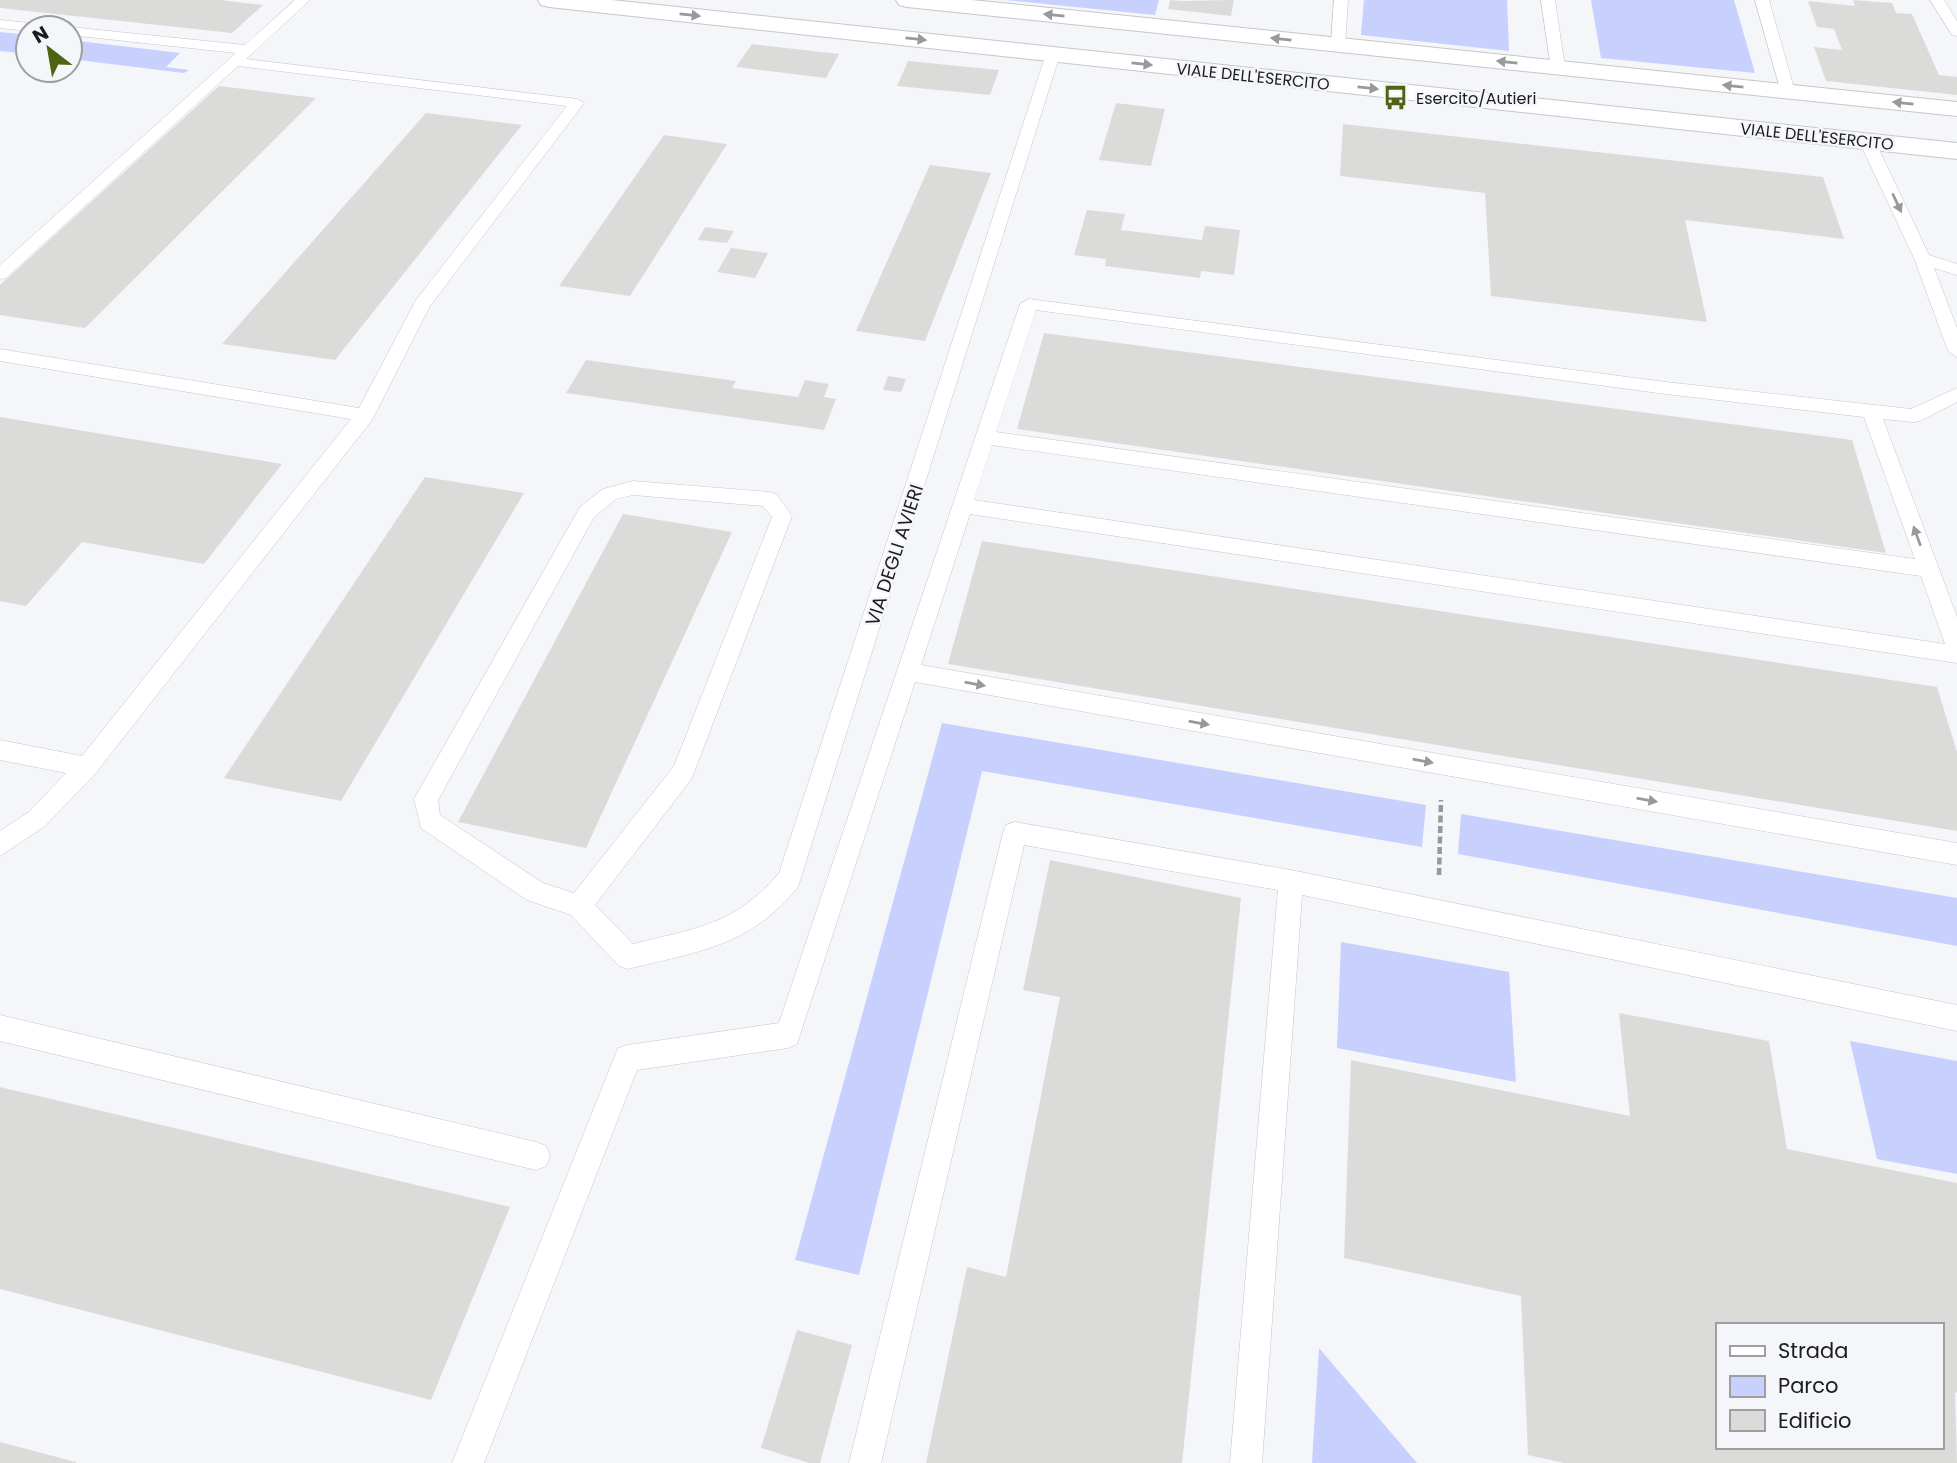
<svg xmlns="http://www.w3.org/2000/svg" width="1957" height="1463" font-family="Poppins,sans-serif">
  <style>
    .green { fill: #c8d0fe }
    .building { fill: #dbdcd9; fill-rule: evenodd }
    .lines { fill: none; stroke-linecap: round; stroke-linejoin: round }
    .service-casing { stroke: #c5c6c9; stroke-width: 1 }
    .minor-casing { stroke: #c5c6c9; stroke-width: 2 }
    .path { stroke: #97989a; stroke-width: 4.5; stroke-dasharray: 7 3.5; stroke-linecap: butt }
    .service { fill: #fff; fill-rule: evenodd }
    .minor { fill: #fff; fill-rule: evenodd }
    .oneway { fill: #989999 }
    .labels { text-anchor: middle; stroke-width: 5; stroke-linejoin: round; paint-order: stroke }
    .far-street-label { font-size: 16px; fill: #1b1c1d; stroke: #f5f6f9 }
    .far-poi-label { font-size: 16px; fill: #1b1c1d; stroke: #f5f6f9; text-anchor: start }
    .street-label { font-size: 19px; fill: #1b1c1d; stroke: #f5f6f9 }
  </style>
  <rect width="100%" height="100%" fill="#f5f6f9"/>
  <path class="green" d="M1005 0H1159L1155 15Z
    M1364 0H1507L1509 51 1361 35Z
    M1591 0H1734L1755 73 1601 58Z
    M0 32 28 35V54L0 51Z
    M70 40 180 53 166 67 189 70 184 73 70 59Z
    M942 723 1426 805 1422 847 982 771 859 1275 795 1260Z
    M1461 814 1957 898V946L1458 854Z
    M1341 942 1509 972 1516 1082 1337 1048Z
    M1850 1041 1957 1061V1174L1877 1159Z
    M1319 1348 1417 1463H1312Z"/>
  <path class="building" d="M0 0H220L263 5 232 33 0 8Z
    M1170 0 1182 1 1234 0 1231 16 1168 9Z
    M1853 0 1892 3 1896 13 1912 14 1939 75 1957 77V95L1826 81 1814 47 1842 50 1834 29 1817 27 1808 1 1855 6Z
    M752 44 839 54 826 78 736 67Z
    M908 61 999 70 990 95 897 86Z
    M219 86 316 98 85 328 0 315V285Z
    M1116 103 1165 109 1151 166 1099 160Z
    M426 113 522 125 335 360 222 344Z
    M1343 124 1823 177 1844 239 1685 220 1707 322 1491 296 1485 193 1340 176Z
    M664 135 727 144 630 296 559 286Z
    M930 165 991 173 925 341 856 331Z
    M1087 210 1125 214 1121 230 1202 240 1205 226 1240 230 1234 275 1201 271 1200 278 1105 266 1106 259 1074 255Z
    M705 227 734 231 727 243 698 240Z
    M731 248 768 253 755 278 717 272Z
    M1044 333 1852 440 1886 553 1017 429Z
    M586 360 736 381 732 388 798 397 805 380 829 384 824 397 836 399 824 430 566 393Z
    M888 376 906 379 901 392 883 390Z
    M0 417 282 464 204 564 82 542 26 606 0 601Z
    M425 477 524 493 341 801 224 778Z
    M623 514 732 532 586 848 458 822Z
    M982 541 1937 687 1957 752V831L948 664Z
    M1050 860 1241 898 1182 1463H926L967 1267 1006 1277 1060 997 1023 990Z
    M1619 1013 1769 1041 1787 1149 1957 1183V1393L1955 1392 1957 1463H1564L1528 1455 1521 1296 1344 1258 1351 1060 1630 1116ZM1717 1325H1941V1447H1717Z
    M0 1087 510 1207 431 1400 0 1289Z
    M797 1330 852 1345 820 1463H809L761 1448Z
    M0 1442 76 1462V1463H0Z"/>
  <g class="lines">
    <defs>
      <path id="service" d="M295 0H310L246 59 577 99 584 103 430 306 372 420 95 774 45 826 0 856V831L29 812 66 773 0 760V740L82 756 351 419 0 361V349L359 408 416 300 567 106 238 66 6 278 0 279V265L236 53 70 35V28H66L70 27 245 45Z
        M1334 0H1348L1345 45 1338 49 1331 45Z
        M1541 0H1555L1565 68 1563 71 1558 72 1551 68Z
        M1755 0H1769L1795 92 1793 95 1788 96 1781 92Z
        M1930 0H1944L1957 21V36L1952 35Z
        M0 20 39 24 46 28H28V31L0 28Z
        M1053 50 1060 54 798 887C749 947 699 951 628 969L619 966 571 915 527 900 421 828 414 799 580 507 603 489 633 481 769 492 776 494 792 516 692 778 595 905 633 944C696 928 734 926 779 873L1046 54ZM633 495 763 506 772 517 674 766 574 893 543 883 440 815 438 800 594 517 616 499Z
        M1867 136 1875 141 1929 255 1957 264V275L1934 268 1957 328V357L1948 351 1914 258 1859 141Z
        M1029 299 1666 382 1911 409 1957 388V402L1920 421 1913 422 1883 419 1957 617V663L970 514 921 665 1957 843V865L915 682 797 1044 788 1048 637 1070 484 1463H452L618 1048 628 1045 779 1023 1020 304ZM1036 310 1666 394 1864 417 1915 559 996 432ZM992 445 1921 576 1945 644 974 500Z
        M1015 822 1291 870 1957 1005V1031L1302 895 1262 1463H1230L1278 890 1024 845 881 1463H849L1003 833 1006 825Z
        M0 1015 536 1142 546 1146 550 1156 546 1166 536 1170 0 1041Z"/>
      <path id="minor" d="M538 0H612L1957 143V159L549 7 541 5Z
        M896 0H972L1957 102V116L907 7 899 5Z"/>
    </defs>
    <use href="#service" class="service-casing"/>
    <use href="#minor" class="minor-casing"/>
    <path class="path" d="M1439 875 1441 800"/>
    <use href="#service" class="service"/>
    <use href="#minor" class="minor"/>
  </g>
  <defs><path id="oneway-solid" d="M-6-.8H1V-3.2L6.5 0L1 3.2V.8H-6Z" transform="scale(1.75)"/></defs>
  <g class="oneway">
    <use href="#oneway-solid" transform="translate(690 15) rotate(6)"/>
    <use href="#oneway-solid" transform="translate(1054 15) rotate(-174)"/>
    <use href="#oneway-solid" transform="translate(916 39) rotate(6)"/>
    <use href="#oneway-solid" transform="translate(1281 39) rotate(-174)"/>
    <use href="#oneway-solid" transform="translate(1507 62) rotate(-174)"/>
    <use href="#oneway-solid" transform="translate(1142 64) rotate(6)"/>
    <use href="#oneway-solid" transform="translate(1733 86) rotate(-174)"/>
    <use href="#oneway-solid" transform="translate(1368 88) rotate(6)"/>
    <use href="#oneway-solid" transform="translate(1903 103) rotate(-174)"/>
    <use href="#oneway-solid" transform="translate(1897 203) rotate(65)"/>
    <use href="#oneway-solid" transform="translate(1917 536) rotate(-110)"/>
    <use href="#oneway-solid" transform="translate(975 684) rotate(10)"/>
    <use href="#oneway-solid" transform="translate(1199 723) rotate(10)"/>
    <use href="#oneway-solid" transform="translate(1423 761) rotate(10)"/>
    <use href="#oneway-solid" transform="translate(1647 800) rotate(10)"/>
  </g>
  <defs>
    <symbol id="bus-bare" viewBox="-9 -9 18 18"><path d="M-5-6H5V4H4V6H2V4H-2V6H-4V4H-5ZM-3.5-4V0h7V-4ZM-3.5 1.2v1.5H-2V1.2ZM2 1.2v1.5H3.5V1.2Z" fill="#4e6410" stroke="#f5f6f9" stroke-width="2.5" paint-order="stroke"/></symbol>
  </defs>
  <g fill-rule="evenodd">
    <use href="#bus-bare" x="1378" y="80" width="35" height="35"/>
  </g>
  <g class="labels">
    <g class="far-street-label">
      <text transform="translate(1253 76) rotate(6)" y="6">VIALE DELL'ESERCITO</text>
      <text transform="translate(1817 136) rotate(6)" y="6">VIALE DELL'ESERCITO</text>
    </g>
    <g class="far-poi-label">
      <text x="1416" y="104">Esercito/Autieri</text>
    </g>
    <g class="street-label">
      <text transform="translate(894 555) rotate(-72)" y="7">VIA DEGLI AVIERI</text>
    </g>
  </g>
  <rect x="1716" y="1323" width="228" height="126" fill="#f5f6f9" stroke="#9e9fa1" stroke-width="2"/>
  <rect x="1730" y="1346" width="35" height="10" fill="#ffffff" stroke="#9e9fa1" stroke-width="2"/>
  <text x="1778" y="1358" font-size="21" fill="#1b1c1d">Strada</text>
  <rect x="1730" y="1376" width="35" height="21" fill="#c8d0fe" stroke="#9e9fa1" stroke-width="2"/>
  <text x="1778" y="1393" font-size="21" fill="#1b1c1d">Parco</text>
  <rect x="1730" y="1410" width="35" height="21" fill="#dbdcd9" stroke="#9e9fa1" stroke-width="2"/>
  <text x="1778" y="1428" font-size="21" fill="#1b1c1d">Edificio</text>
  <g transform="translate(49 49) rotate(329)"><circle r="33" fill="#f5f6f9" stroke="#9e9fa1" stroke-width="2"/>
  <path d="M0-5L12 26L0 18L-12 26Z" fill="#4e6410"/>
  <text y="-10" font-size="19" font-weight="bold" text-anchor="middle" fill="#1b1c1d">N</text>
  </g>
</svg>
